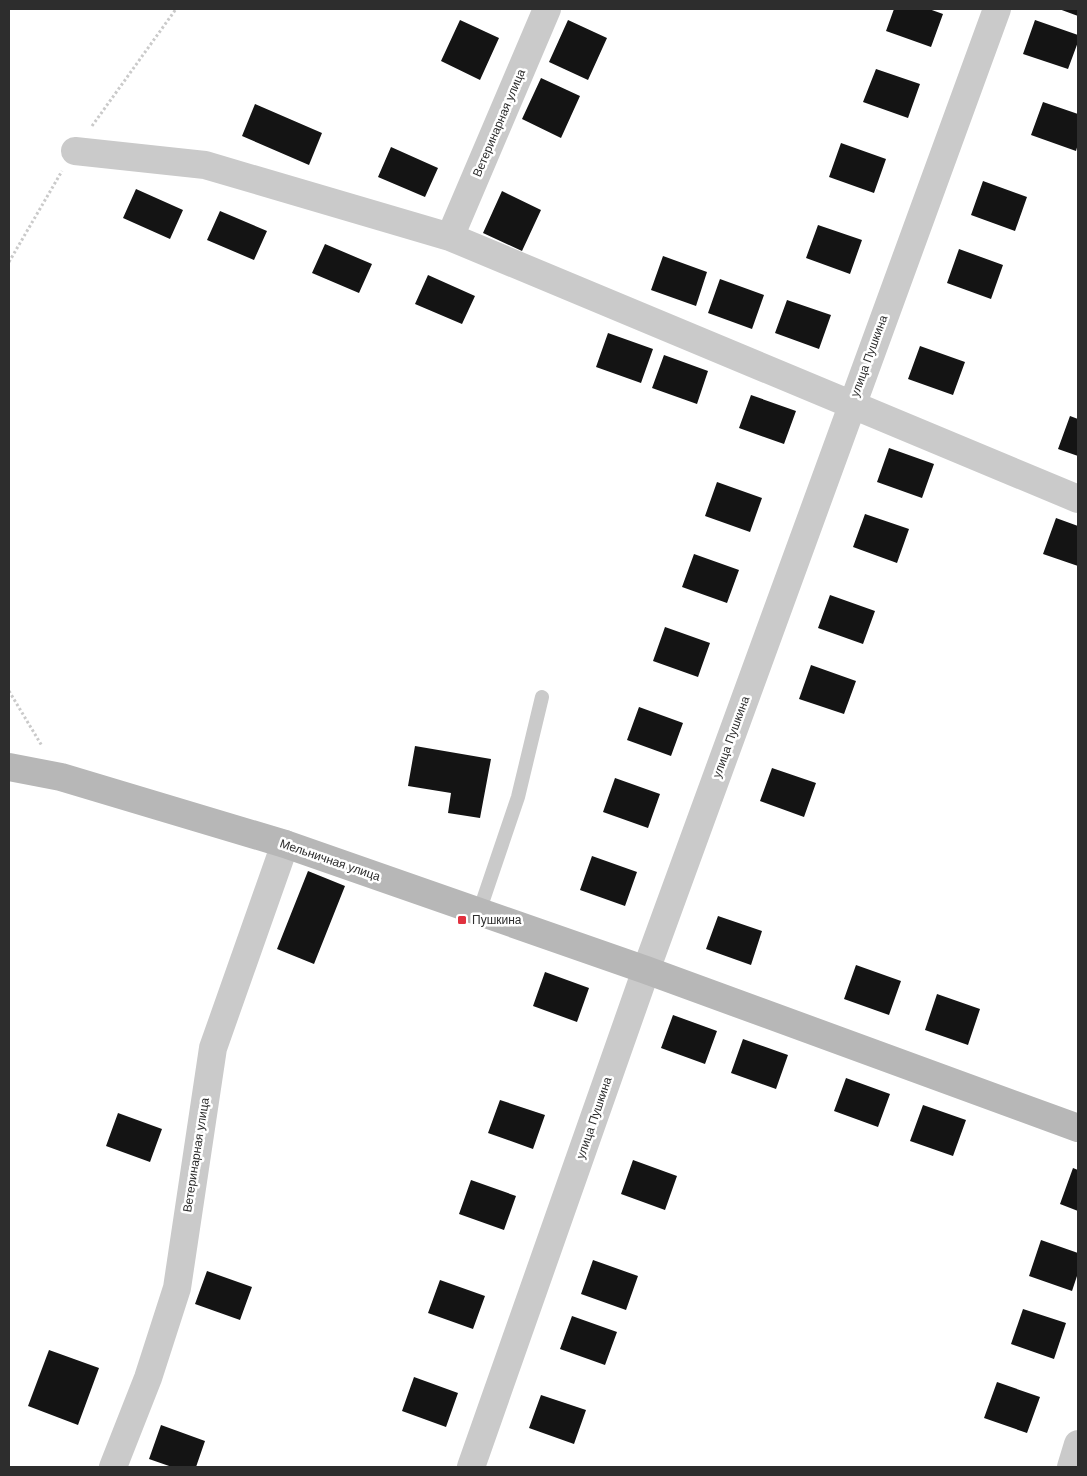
<svg xmlns="http://www.w3.org/2000/svg" width="1087" height="1476" font-family="Helvetica,sans-serif">
  <style>
    .building { fill: #141414 }
    .lines { fill: none; stroke-linecap: round; stroke-linejoin: round }
    .path { stroke: #cacaca; stroke-width: 3; stroke-dasharray: 2.5 2.5; stroke-linecap: butt }
    .lane { stroke: #cacaca; stroke-width: 14 }
    .street { stroke: #cacaca; stroke-width: 28 }
    .secondary { stroke: #b7b7b7; stroke-width: 28 }
    .poi-dot { fill: #e1313f; stroke: #fff; stroke-width: 2 }
    .labels { text-anchor: middle; stroke-width: 5; stroke-linejoin: round; paint-order: stroke }
    .street-label { font-size: 12px; fill: #2d2d2d; stroke: #fff }
    .poi-label { font-size: 12px; fill: #2d2d2d; stroke: #fff; text-anchor: start }
  </style>
  <rect width="100%" height="100%" fill="#fff"/>
  <path class="building" d="M894 9H929L943 14 931 47 886 31Z
    M1059 9H1078V16Z
    M460 20 499 38 480 80 441 61Z
    M568 20 607 38 588 80 549 62Z
    M1035 20 1078 35V42L1068 69 1023 54Z
    M876 69 920 84 908 118 863 102Z
    M541 78 580 96 561 138 522 119Z
    M1043 102 1078 114V144L1076 151 1031 135Z
    M255 104 322 133 309 165 242 136Z
    M841 143 886 159 874 193 829 177Z
    M391 147 438 168 425 197 378 177Z
    M983 181 1027 197 1015 231 971 215Z
    M136 189 183 210 170 239 123 218Z
    M502 191 541 210 522 251 483 233Z
    M220 211 267 231 254 260 207 240Z
    M818 225 862 240 850 274 806 258Z
    M325 244 372 264 359 293 312 273Z
    M959 249 1003 265 991 299 947 283Z
    M663 256 707 272 696 306 651 290Z
    M428 275 475 296 462 324 415 304Z
    M720 279 764 295 752 329 708 313Z
    M787 300 831 315 819 349 775 333Z
    M608 333 653 349 641 383 596 367Z
    M920 346 965 362 953 395 908 379Z
    M664 355 708 371 697 404 652 388Z
    M751 395 796 411 784 444 739 428Z
    M1070 416 1078 419V456L1058 449Z
    M889 448 934 464 922 498 877 482Z
    M717 482 762 498 750 532 705 516Z
    M865 514 909 529 897 563 853 547Z
    M1056 518 1078 526V566L1043 554Z
    M694 554 739 570 727 603 682 587Z
    M830 595 875 611 863 644 818 628Z
    M665 627 710 643 698 677 653 661Z
    M811 665 856 681 844 714 799 699Z
    M639 707 683 723 671 756 627 740Z
    M415 746 491 759 480 818 448 813 451 793 408 786Z
    M772 768 816 783 804 817 760 801Z
    M615 778 660 794 648 828 603 812Z
    M592 856 637 872 625 906 580 890Z
    M308 871 345 886 314 964 277 949Z
    M718 916 762 931 751 965 706 949Z
    M856 965 901 981 889 1015 844 999Z
    M545 972 589 988 577 1022 533 1006Z
    M937 994 980 1009 968 1045 925 1030Z
    M673 1015 717 1031 705 1064 661 1048Z
    M743 1039 788 1055 776 1089 731 1073Z
    M846 1078 890 1094 878 1127 834 1111Z
    M500 1100 545 1115 533 1149 488 1133Z
    M923 1105 966 1120 953 1156 910 1141Z
    M118 1113 162 1129 150 1162 106 1146Z
    M633 1160 677 1176 665 1210 621 1194Z
    M1073 1168 1078 1170V1211L1060 1204Z
    M471 1180 516 1196 504 1230 459 1214Z
    M1041 1240 1078 1253V1273L1072 1291 1029 1276Z
    M593 1260 638 1276 626 1310 581 1294Z
    M207 1271 252 1287 240 1320 195 1304Z
    M440 1280 485 1296 473 1329 428 1313Z
    M1023 1309 1066 1323 1054 1359 1011 1344Z
    M572 1316 617 1332 605 1365 560 1349Z
    M49 1350 99 1368 78 1425 28 1406Z
    M414 1377 458 1393 446 1427 402 1411Z
    M997 1382 1040 1397 1027 1433 984 1418Z
    M541 1395 586 1410 574 1444 529 1428Z
    M161 1425 205 1441 196 1467H172L149 1459Z"/>
  <g class="lines">
    <path class="path" d="M92 126 176 9
      M9 262 62 171
      M9 691 42 746"/>
    <path class="lane" d="M479 912 518 797 542 697"/>
    <path class="street" d="M75 151 205 165 450 237 1078 499
      M450 237 547 9
      M113 1467 148 1378 177 1288 213 1048 285 844
      M471 1467 646 970 997 9
      M1071 1467 1078 1444"/>
    <path class="secondary" d="M9 767 61 777 285 844 646 970 1078 1128"/>
  </g>
  <rect class="poi-dot" x="457" y="915" width="10" height="10" rx="2.5"/>
  <g class="labels">
    <g class="street-label">
      <text transform="translate(499 123) rotate(-67)" y="4">Ветеринарная улица</text>
      <text transform="translate(869 356) rotate(-70)" y="4">улица Пушкина</text>
      <text transform="translate(731 737) rotate(-70)" y="4">улица Пушкина</text>
      <text transform="translate(330 860) rotate(19)" y="4">Мельничная улица</text>
      <text transform="translate(594 1118) rotate(-71)" y="4">улица Пушкина</text>
      <text transform="translate(196 1155) rotate(-81)" y="4">Ветеринарная улица</text>
    </g>
    <g class="poi-label">
      <text x="472" y="924">Пушкина</text>
    </g>
  </g>
  <rect width="1087" height="1476" fill="none" stroke="#2d2d2d" stroke-width="20"/>
</svg>
